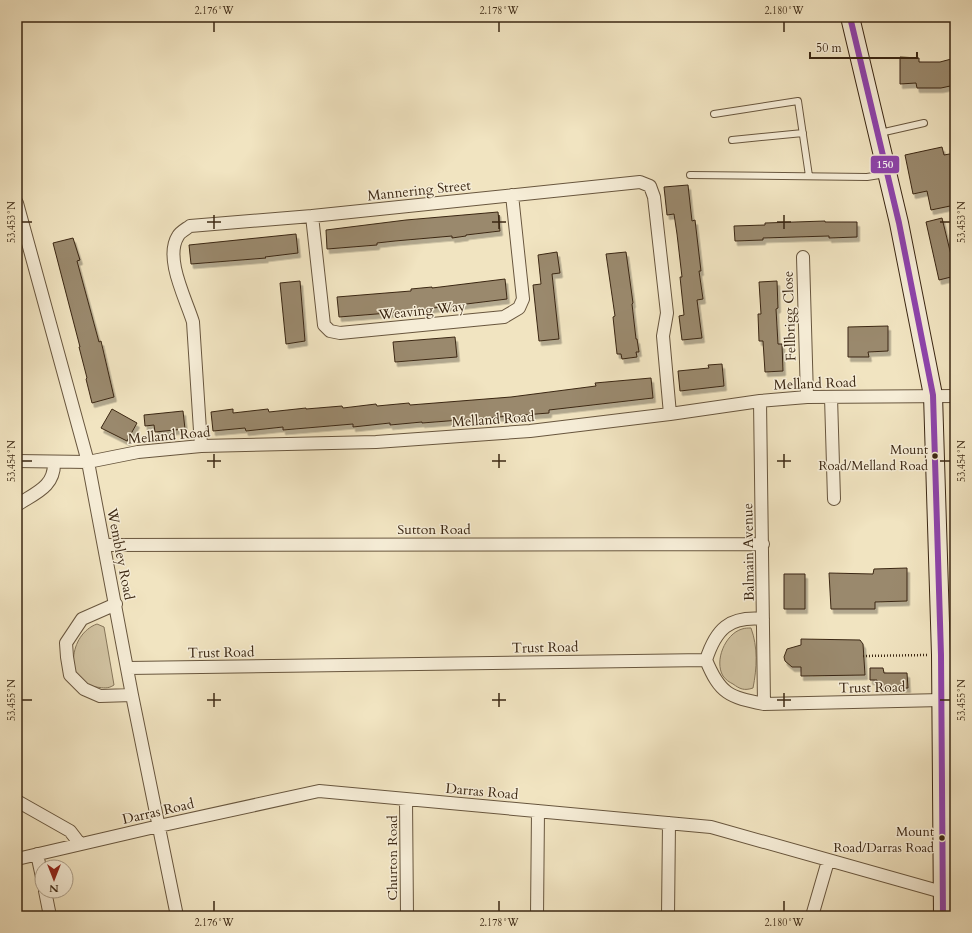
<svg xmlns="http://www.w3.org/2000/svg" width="972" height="933" font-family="Cardo,serif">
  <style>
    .green { fill: #d2c4a3; stroke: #86765b }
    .building { fill: #9a896d; stroke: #3b2713; filter: url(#shadow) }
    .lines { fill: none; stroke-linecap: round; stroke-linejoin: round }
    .service-casing { stroke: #68563e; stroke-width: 8 }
    .minor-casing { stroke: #68563e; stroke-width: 14 }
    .secondary-casing { stroke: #3b2713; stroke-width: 20 }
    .path { stroke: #3b2713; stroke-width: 2.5; stroke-dasharray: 1 2; stroke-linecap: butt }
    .service { stroke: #f6edd7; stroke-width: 6 }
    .minor { stroke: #f6edd7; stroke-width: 12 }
    .secondary { stroke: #f6edd7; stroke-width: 18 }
    .bus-1-casing { stroke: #f6edd7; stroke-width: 9 }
    .bus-1 { stroke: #8e44ad; stroke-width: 6 }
    .ticks { fill: none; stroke: #3b2713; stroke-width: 1.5 }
    .bus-dot { fill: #3b2713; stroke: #f6edd7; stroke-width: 1.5 }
    .labels { text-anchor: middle; stroke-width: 3; stroke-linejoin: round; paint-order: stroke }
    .bus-label { font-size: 13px; fill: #3b2713; stroke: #f6edd7; text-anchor: end }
    .street-label { font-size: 14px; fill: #3b2713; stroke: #f6edd7 }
    .line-badge { stroke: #f6edd7; stroke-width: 1.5 }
    .badge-label { font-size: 11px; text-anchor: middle; font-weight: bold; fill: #fff }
    .neatline { fill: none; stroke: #3b2713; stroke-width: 1.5 }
    .ticks-label { font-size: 10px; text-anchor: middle; fill: #3b2713 }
  </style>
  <defs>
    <filter id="shadow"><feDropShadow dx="2.5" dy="4.5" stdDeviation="0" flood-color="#0004"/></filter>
  </defs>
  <rect width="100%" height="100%" fill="#f1e4c1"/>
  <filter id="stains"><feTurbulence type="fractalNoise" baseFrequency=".005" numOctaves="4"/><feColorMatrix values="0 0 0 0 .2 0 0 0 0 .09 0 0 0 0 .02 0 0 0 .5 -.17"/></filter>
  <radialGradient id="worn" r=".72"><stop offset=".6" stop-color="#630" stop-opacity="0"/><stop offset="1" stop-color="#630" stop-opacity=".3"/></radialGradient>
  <path class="green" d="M97 624 104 627 114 685C108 689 104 688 96 687 63 682 69 634 97 624Z
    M751 628C758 647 757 668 753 688 744 691 740 689 733 684 729 682 726 680 723 676 714 661 725 634 742 629 745 628 748 628 751 628Z"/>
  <path class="building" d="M900 57 919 58V62H940L955 58V85L941 88H917L916 83 900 84Z
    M942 147 944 155 955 153V205L931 210 927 191 913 194 905 155Z
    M688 185 692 221 695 220 701 271H699L703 299 697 300 702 338 682 340 679 316 684 315 680 277H682L677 234 674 214 667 215 664 187Z
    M498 212 500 231 466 235V236L452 238V236L395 241 377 243V245L327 249 326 230 406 220Z
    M942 218 951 255 955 254V276L939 280 926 222Z
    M825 221V222H857V237L829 238V236L763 238V240L735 241 734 226 765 225V223Z
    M296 234 298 253 265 257 266 258 191 264 189 245Z
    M73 238 80 260 77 261 99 342 101 341 114 397 92 403 86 379 87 378 79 347H80L53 243Z
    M557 252 560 273 552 274 559 339 539 341 533 285 541 284 538 255Z
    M626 252 633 303 632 304 636 339H637L639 352H636L637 357 622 359 621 354H617L613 317 615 316 606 254Z
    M505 279 507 299 401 312 339 317 337 297 386 293 411 291V289L432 287V288Z
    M300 281 305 341 286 344 280 283Z
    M777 281 778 308 776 309 778 344H782L783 371 765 372 763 341H759L758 314H761L759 282Z
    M888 326V351L868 352 869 357H848V327Z
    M455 337 457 357 395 362 393 342Z
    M722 364 724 386 680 391 678 371 709 368 708 365Z
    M651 378 653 398 549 410V413L422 423V422L390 425V423L353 427V424L283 430V427L246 431 245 428 213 431 211 412 233 409V413L268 409 269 412 306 408V409L342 406 343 408 376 404 377 406 409 403 410 405 511 397 596 386 595 383Z
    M112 409 137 423 127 441 101 428Z
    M183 411 185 429 155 432 154 425 145 426 144 415Z
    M907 568V601L875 602V609H831L829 573 873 574 874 569Z
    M784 574H805V609H784Z
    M801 639 860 640 863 644 865 675 801 676V667H792L785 661 784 657 787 649 801 645Z
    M870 668H883L884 673H907L908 688H877V680H870Z"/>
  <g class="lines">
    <defs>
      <path id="service" d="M714 114 798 101 809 176
        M880 133 924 123
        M732 140 803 133
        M690 175 867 177 886 174"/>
      <path id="minor" d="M17 203 88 462 132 695 177 916
        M312 216 324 325 330 331 340 333 504 317 519 308 523 299 512 195
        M803 257 807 397
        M831 397 834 499
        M760 401 764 704
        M201 446 193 322C186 299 164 258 178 236 180 232 186 229 190 226L312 216 640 182 650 186 654 197 667 313 663 336 670 414
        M17 461 88 462 138 452 201 446 376 442 530 431 670 414 760 401 807 397 955 396
        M17 505C35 493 55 487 54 462
        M105 545 763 544
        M116 604 82 619 66 643 67 657 70 675 84 689 100 696 132 695
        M706 660C716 629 729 616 763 619
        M128 668 706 660C720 694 729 697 764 704L942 700
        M406 799 407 916
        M17 801 70 831 80 844
        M37 854 42 877
        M17 859 159 826 319 791 711 827 942 892
        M45 891 50 916
        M537 916 538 811
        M668 916 669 823
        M812 916 828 861"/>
      <path id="secondary" d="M850 17 899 223 933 395 941 655 943 916"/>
    </defs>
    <use href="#service" class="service-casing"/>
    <use href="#minor" class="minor-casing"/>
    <use href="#secondary" class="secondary-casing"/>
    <path class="path" d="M863 656 927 655"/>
    <use href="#service" class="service"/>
    <use href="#minor" class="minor"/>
    <use href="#secondary" class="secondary"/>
    <defs>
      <path id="bus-1" d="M850 17 899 223 933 395 941 655 943 916"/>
    </defs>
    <use href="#bus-1" class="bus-1-casing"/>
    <use href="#bus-1" class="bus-1"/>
  </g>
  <path class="ticks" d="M214 22V32M499 22V32M784 22V32M214 215V229M499 215V229M784 215V229M22 222H32M207 222H221M492 222H506M777 222H791M940 222H950M214 454V468M499 454V468M784 454V468M22 461H32M207 461H221M492 461H506M777 461H791M940 461H950M214 693V707M499 693V707M784 693V707M22 700H32M207 700H221M492 700H506M777 700H791M940 700H950M214 901V911M499 901V911M784 901V911"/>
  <g class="bus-dot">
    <circle cx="935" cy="456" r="3.5"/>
    <circle cx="942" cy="838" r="3.5"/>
  </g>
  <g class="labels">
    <g class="bus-label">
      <text x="928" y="454">Mount<tspan x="928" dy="16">Road/Melland Road</tspan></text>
      <text x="934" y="836">Mount<tspan x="934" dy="16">Road/Darras Road</tspan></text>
    </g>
    <g class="street-label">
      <text transform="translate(419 190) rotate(-6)" y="5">Mannering Street</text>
      <text transform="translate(422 310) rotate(-6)" y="5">Weaving Way</text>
      <text transform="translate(789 316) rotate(-92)" y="5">Fellbrigg Close</text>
      <text transform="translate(815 383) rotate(-2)" y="5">Melland Road</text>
      <text transform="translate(493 419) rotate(-4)" y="5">Melland Road</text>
      <text transform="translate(169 435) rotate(-5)" y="5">Melland Road</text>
      <text x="434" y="534">Sutton Road</text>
      <text transform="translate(748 552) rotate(-91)" y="5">Balmain Avenue</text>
      <text transform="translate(121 554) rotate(79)" y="5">Wembley Road</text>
      <text transform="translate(545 647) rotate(-1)" y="5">Trust Road</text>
      <text transform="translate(221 652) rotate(-1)" y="5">Trust Road</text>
      <text transform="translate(872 687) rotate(-1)" y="5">Trust Road</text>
      <text transform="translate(482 791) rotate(5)" y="5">Darras Road</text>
      <text transform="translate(158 811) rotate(-13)" y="5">Darras Road</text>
      <text transform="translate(392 858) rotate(-90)" y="5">Churton Road</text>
    </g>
  </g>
  <rect class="line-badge" x="870" y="155" width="30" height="19" rx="4" fill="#8e44ad"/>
  <g class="badge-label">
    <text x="885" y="168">150</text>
  </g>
  <rect width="972" height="933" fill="none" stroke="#f1e4c1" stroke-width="44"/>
  <g transform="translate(54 879) rotate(180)"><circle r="19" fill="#f6edd7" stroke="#ab9e89"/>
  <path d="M0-3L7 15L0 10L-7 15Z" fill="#8f2418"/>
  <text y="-6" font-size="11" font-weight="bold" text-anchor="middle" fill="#3b2713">N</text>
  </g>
  <path d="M810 52v6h107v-6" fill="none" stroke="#3b2713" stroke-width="2"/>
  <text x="816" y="52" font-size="12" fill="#3b2713" stroke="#f6edd7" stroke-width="3" paint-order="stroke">50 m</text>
  <rect x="22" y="22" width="928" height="889" class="neatline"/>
  <g class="ticks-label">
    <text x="214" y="14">2.176°W</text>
    <text x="499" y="14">2.178°W</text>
    <text x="784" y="14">2.180°W</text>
    <text transform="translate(961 222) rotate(-90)" y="4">53.453°N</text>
    <text transform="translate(11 222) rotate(-90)" y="4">53.453°N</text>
    <text transform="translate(961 461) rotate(-90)" y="4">53.454°N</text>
    <text transform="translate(11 461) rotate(-90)" y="4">53.454°N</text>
    <text transform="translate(961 700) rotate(-90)" y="4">53.455°N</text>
    <text transform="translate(11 700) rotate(-90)" y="4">53.455°N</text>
    <text x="214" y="926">2.176°W</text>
    <text x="499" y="926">2.178°W</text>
    <text x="784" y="926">2.180°W</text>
  </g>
  <rect width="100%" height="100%" filter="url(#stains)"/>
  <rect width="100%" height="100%" fill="url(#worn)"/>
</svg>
